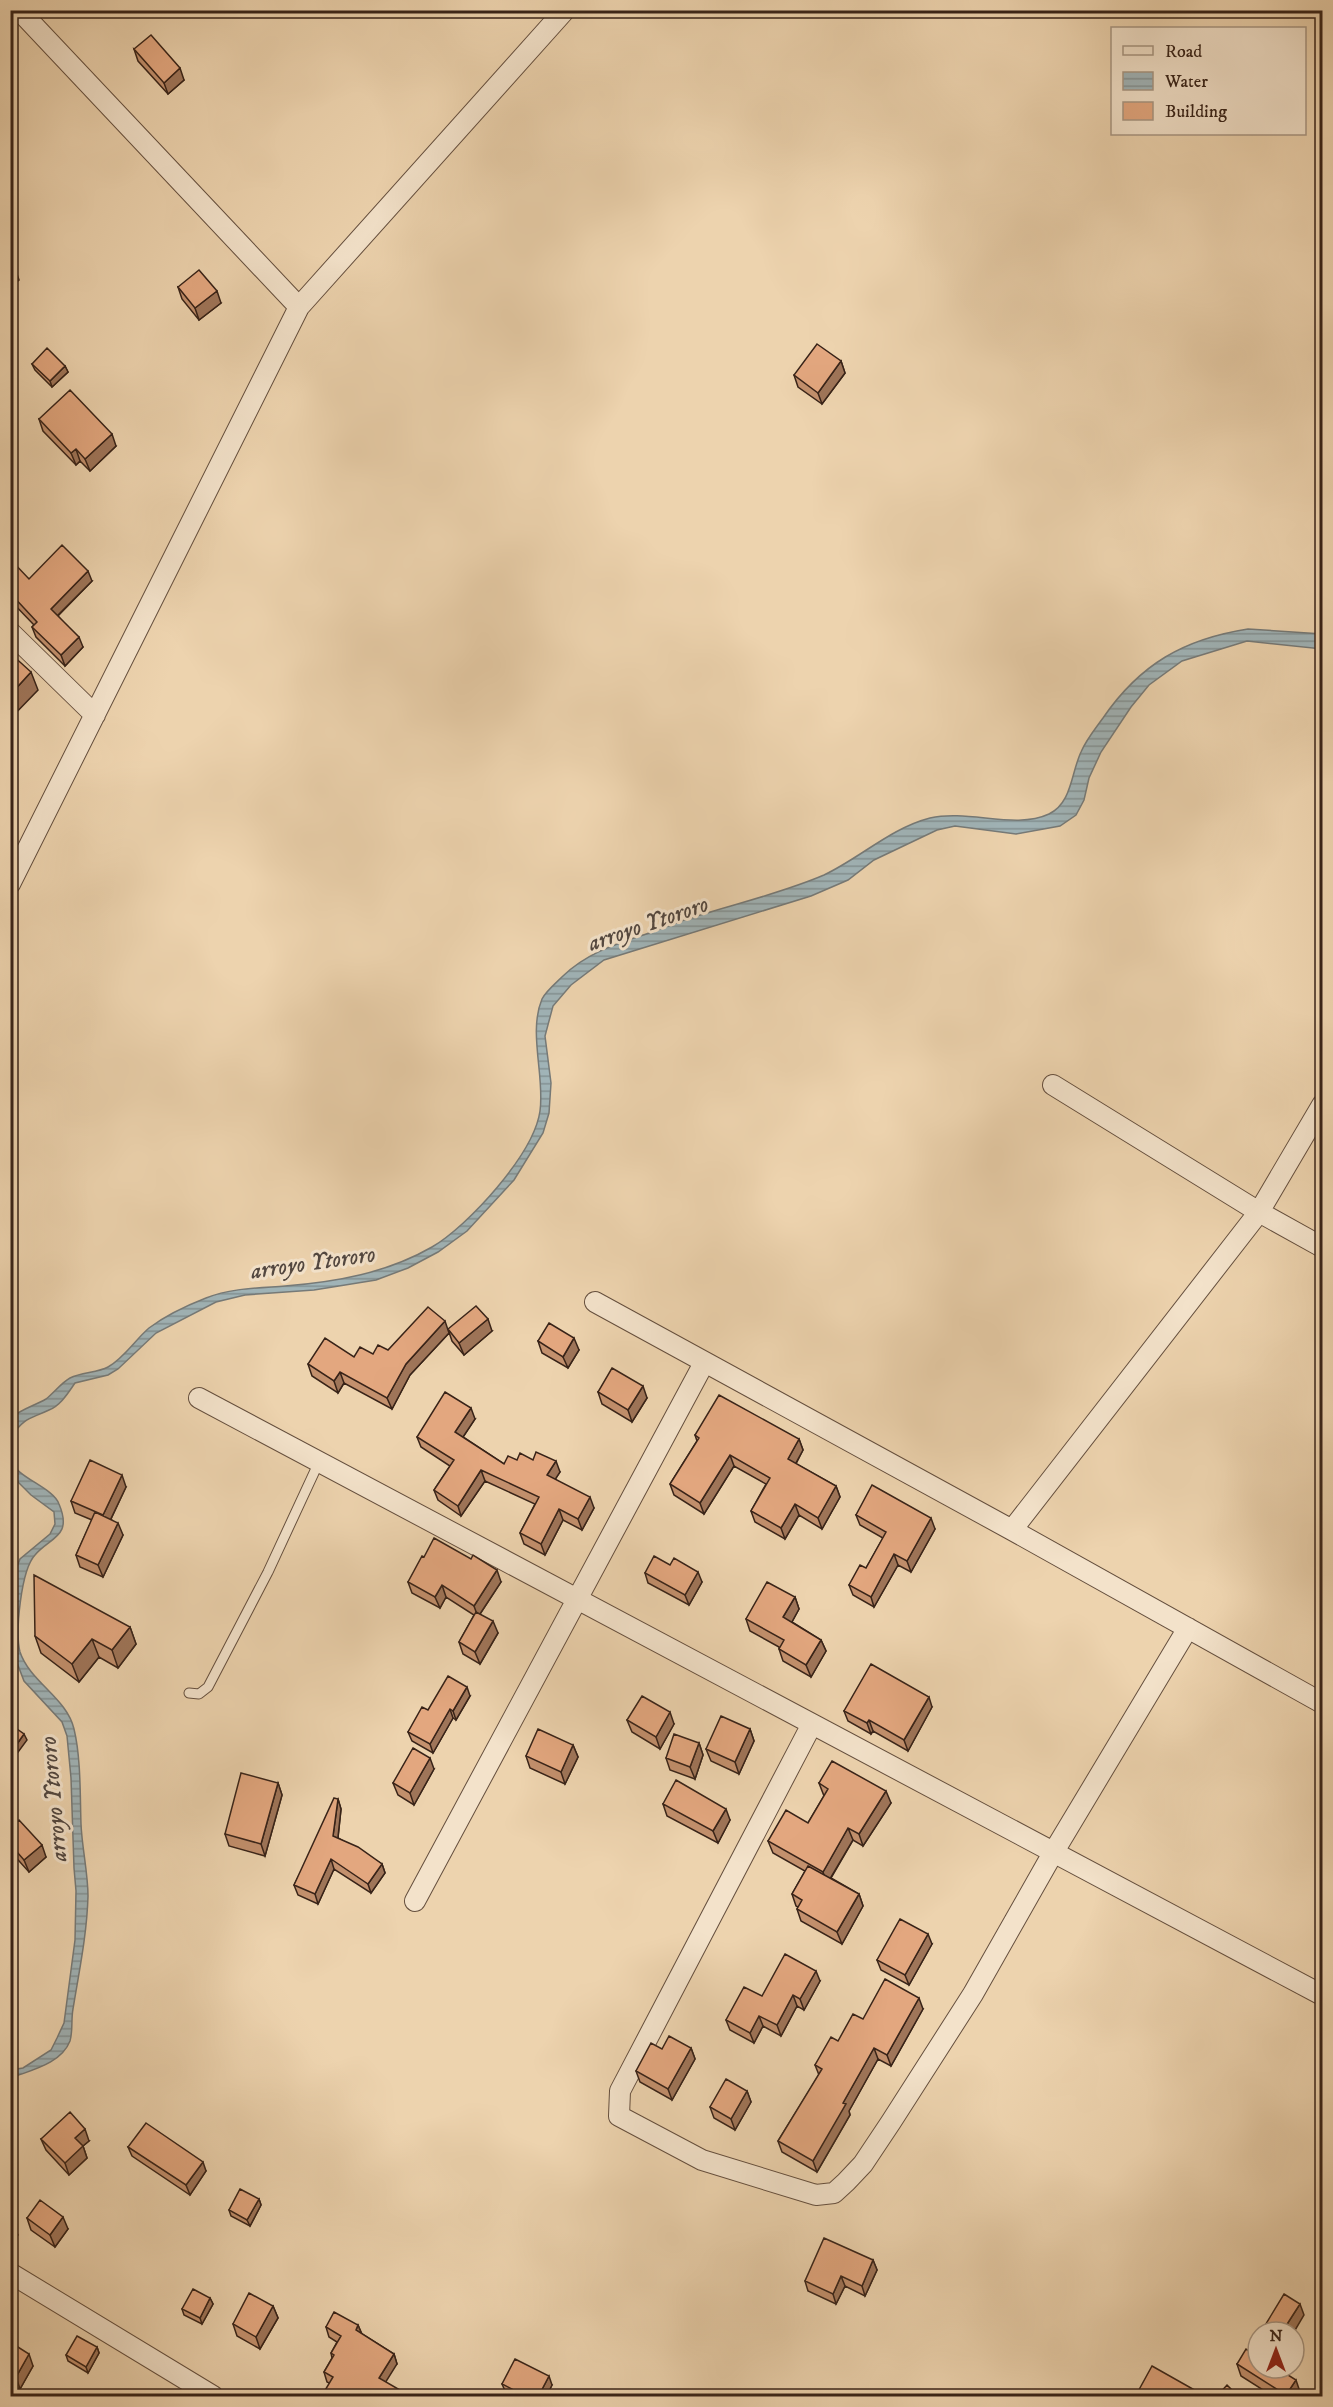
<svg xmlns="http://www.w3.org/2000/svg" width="1333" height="2407" font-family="'IM FELL DW Pica',serif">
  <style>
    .water { fill: url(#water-rules); stroke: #767a78; stroke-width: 1.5 }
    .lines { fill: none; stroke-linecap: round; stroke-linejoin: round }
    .shore { stroke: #6c6c68; stroke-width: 1.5 }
    .lane-casing { stroke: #654f3e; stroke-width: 11 }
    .street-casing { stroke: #654f3e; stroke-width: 22 }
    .lane { stroke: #f3e2ca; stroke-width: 9 }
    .street { stroke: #f3e2ca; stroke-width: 20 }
    .wall { fill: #c3906d; stroke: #382318; stroke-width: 1.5 }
    .shaded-wall { fill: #9f7559; stroke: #382318; stroke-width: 1.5 }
    .building { fill: #e3a77f; stroke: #382318; stroke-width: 1.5 }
    .labels { text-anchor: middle; stroke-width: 6; stroke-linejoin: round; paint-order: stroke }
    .water-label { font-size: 24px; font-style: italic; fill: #524740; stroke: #f3e2ca }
  </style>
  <defs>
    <pattern id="water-rules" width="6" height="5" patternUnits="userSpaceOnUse" patternTransform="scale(1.5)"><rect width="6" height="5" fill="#a0b4b8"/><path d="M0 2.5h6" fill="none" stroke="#839295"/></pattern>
  </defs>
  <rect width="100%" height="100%" fill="#edd3ae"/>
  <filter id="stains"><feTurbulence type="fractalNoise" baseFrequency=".00333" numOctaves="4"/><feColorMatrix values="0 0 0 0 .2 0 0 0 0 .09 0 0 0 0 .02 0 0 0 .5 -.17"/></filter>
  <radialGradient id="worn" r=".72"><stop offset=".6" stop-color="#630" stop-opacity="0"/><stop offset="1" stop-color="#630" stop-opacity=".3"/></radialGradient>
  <path class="water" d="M1248 629 1322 634V649L1247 641 1182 661 1149 685 1131 707 1101 752 1089 778 1084 800 1076 815 1060 826 1016 834 955 826 937 830 874 860 848 880 811 896 604 960 571 985 553 1006 545 1036 551 1083 549 1113 543 1133 514 1180 467 1231 438 1252 408 1268 376 1280 314 1290 245 1295 216 1302 156 1333 118 1369 108 1375 75 1383C68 1393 61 1405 49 1410 28 1420 27 1416 11 1436V1418C21 1409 34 1406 46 1399 54 1393 61 1383 70 1378 82 1372 97 1373 108 1367 124 1358 135 1340 149 1328 165 1316 188 1305 206 1298 231 1288 259 1288 285 1286 336 1282 387 1273 432 1247 468 1226 534 1154 540 1111 545 1077 528 1032 542 999 546 991 557 982 563 976 588 952 617 944 649 933 664 928 679 921 694 917 738 903 782 893 824 875 860 858 891 828 930 818 969 809 1015 830 1049 814 1072 803 1071 773 1081 752 1086 740 1095 729 1103 718 1140 664 1184 639 1248 629Z
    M10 1459C16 1478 53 1487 59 1504 73 1537 50 1537 35 1555 21 1570 15 1632 20 1652 30 1682 67 1698 74 1729 81 1758 80 1795 81 1824 82 1848 88 1873 88 1896 87 1934 79 1972 73 2009 71 2019 73 2031 70 2041 61 2064 31 2070 11 2078V2070L23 2068 51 2050 57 2038 64 2023 75 1940 76 1891 74 1868 71 1778 67 1736 62 1722 24 1681 11 1647V1599L14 1575 20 1559 50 1534 55 1524 54 1512 31 1495 11 1475Z"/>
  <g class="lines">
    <path class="shore" d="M10 1584 16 1587 12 1637 13 1647 10 1650"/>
    <defs>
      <path id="lane" d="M189 1693 199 1694 208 1687 268 1572 319 1462"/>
      <path id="street" d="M19 10 299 307
        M10 632 95 715
        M10 884 299 307 565 10
        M1053 1085 1259 1212 1322 1247
        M595 1302 1012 1530 1322 1703
        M199 1398 1322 1995
        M1012 1530 1259 1212 1322 1105
        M812 1724 620 2091 619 2116 702 2160 816 2195 834 2193 846 2182 863 2164 891 2122 973 1994 1053 1853 1188 1628
        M415 1901 704 1363
        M10 2273 213 2396"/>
    </defs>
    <use href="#lane" class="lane-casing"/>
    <use href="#street" class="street-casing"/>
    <use href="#lane" class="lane"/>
    <use href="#street" class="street"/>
  </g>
  <path class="wall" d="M134 49 184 80 168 94 138 61Z
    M178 287 221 303 199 320 182 299Z
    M841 361 845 373 822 404 798 387 794 375Z
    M32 364 65 366 68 372 52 387 35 370Z
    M39 419 116 446 90 471 80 461 76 465 43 431Z
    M10 565 29 579 92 581 58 616 83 647 65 666 36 637 32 627 34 625 10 600Z
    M448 1329 492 1331 464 1355 452 1341Z
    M449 1333 410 1375 392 1409 344 1383 338 1393 312 1376 308 1364 373 1354Z
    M538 1341 579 1350 568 1368 542 1353Z
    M598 1392 647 1398 632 1422 602 1404Z
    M475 1419 463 1437 504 1464 517 1460 560 1472 555 1479 594 1508 582 1530 563 1520 545 1555 524 1544 520 1533 535 1504 485 1481 461 1516 438 1500 434 1490 450 1466 421 1447 417 1437Z
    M695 1435 799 1439 803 1450 796 1464 836 1486 840 1497 822 1529 799 1515 785 1539 755 1522 751 1511 766 1484 734 1466 704 1514 674 1495 670 1484 697 1441Z
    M126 1487 111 1519 123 1535 103 1577 80 1567 76 1555 92 1520 75 1513 71 1501Z
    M856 1515 935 1529 911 1572 898 1565 874 1607 853 1595 849 1585 866 1568 883 1538 860 1525Z
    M645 1573 702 1582 689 1605 648 1583Z
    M408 1582H501L480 1614 498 1633 480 1664 463 1654 459 1642 474 1615 446 1597 440 1608 412 1593Z
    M795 1597 799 1609 792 1622 821 1640 826 1651 811 1677 783 1661 779 1649V1647L750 1631 746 1619Z
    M130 1627 136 1644 118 1668 99 1657 79 1682 41 1653 35 1636Z
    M470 1696 456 1720 453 1718 433 1753 412 1741 408 1732 428 1710Z
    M932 1707 908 1751 873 1731 871 1734 848 1721 844 1711Z
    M627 1720 674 1724 660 1749 632 1732Z
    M750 1729 754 1741 739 1774 711 1761 706 1749Z
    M699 1743 703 1755 695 1779 670 1770 666 1758Z
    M573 1745 578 1757 565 1784 530 1768 526 1756Z
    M434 1769 414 1805 398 1795 393 1783Z
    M278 1783 282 1795 265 1856 229 1846 225 1834Z
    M819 1783 891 1803 863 1846 853 1840 831 1878 859 1894 863 1906 842 1944 801 1921 797 1909 798 1907 796 1906 792 1894 805 1871 773 1853 768 1841 808 1823 824 1796Z
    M338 1799 341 1809 338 1838 382 1864 385 1873 371 1893 334 1869 318 1904 298 1895 294 1885Z
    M663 1804 730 1820 718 1843 667 1816Z
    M10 1828 46 1857 29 1872 10 1851Z
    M932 1944 909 1985 881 1970 877 1960Z
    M820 1981 804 2010 797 2006 781 2036 763 2026 754 2043 730 2030 726 2020 762 1996Z
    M923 2009 891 2066 878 2059 849 2111 850 2115 817 2172 782 2152 778 2141 819 2075 815 2065 838 2041 863 2019Z
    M691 2048 695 2059 672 2100 640 2082 636 2071 662 2049Z
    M747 2091 751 2102 735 2130 714 2118 710 2107Z
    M41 2139 89 2141 83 2146 87 2158 69 2175 46 2150Z
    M128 2147 206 2171 190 2195 132 2156Z
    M259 2199 261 2205 250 2226 231 2216 229 2210Z
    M27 2218 68 2229 55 2247 31 2230Z
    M873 2260 877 2270 865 2296 845 2286 836 2304 808 2291 805 2281Z
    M210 2298 213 2304 202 2324 184 2315 182 2309Z
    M273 2306 278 2318 260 2349 237 2336 233 2324Z
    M358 2325 362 2334 394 2354 397 2364 329 2383 327 2382 324 2372 332 2358 331 2353 337 2342 329 2337 326 2327Z
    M10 2342 33 2366 20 2389 10 2384Z
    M97 2347 99 2353 88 2373 68 2361 66 2355Z
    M1237 2364 1258 2368 1300 2392 1297 2397H1274L1241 2376Z
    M502 2384 552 2385 546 2397H510L509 2395 506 2393Z"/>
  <path class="shaded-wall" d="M180 68 184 80 168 94 164 83Z
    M15 268 19 280 10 288V272Z
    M217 291 221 303 199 320 195 308Z
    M841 361 845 373 822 404 818 393Z
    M65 366 68 372 52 387 50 381Z
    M112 434 116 446 90 471 85 459Z
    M76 449 80 461 76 465 71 453Z
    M88 571 92 581 54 619 51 609Z
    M79 637 83 647 65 666 61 655Z
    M31 672 38 690 10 719V695Z
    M488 1319 492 1331 464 1355 459 1343Z
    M445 1321 449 1333 410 1375 392 1409 387 1398 406 1364Z
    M574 1338 579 1350 568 1368 563 1357Z
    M340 1372 344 1383 338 1393 334 1381Z
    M643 1386 647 1398 632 1422 628 1410Z
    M471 1408 475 1419 459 1443 455 1432Z
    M799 1439 803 1450 792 1470 788 1459Z
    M730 1455 734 1466 704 1514 700 1503Z
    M556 1461 560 1472 551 1486 547 1475Z
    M481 1470 485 1481 461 1516 458 1506Z
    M122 1475 126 1487 107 1527 103 1515Z
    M836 1486 840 1497 822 1529 818 1518Z
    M590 1497 594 1508 582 1530 578 1519Z
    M795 1504 799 1515 785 1539 781 1528Z
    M559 1509 563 1520 545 1555 541 1544Z
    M931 1518 935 1529 911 1572 907 1561Z
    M118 1523 123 1535 103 1577 98 1565Z
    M894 1554 898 1565 874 1607 871 1597Z
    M497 1570 501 1582 478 1617 474 1606Z
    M698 1572 702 1582 689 1605 685 1595Z
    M442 1585 446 1597 440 1608 435 1597Z
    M795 1597 799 1609 788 1629 783 1617Z
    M493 1621 498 1633 480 1664 475 1652Z
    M130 1627 136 1644 118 1668 112 1650Z
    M92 1639 99 1657 79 1682 72 1664Z
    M821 1640 826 1651 811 1677 806 1665Z
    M467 1687 470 1696 456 1720 453 1711Z
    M929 1697 932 1707 908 1751 904 1740Z
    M450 1709 453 1718 433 1753 430 1744Z
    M670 1712 674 1724 660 1749 656 1737Z
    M869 1720 873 1731 871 1734 867 1723Z
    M750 1729 754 1741 739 1774 735 1762Z
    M24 1734 27 1740 10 1763V1754Z
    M699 1743 703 1755 695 1779 690 1767Z
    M573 1745 578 1757 565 1784 561 1772Z
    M430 1758 434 1769 414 1805 410 1793Z
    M278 1783 282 1795 265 1856 261 1844Z
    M886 1791 891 1803 863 1846 859 1834Z
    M338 1799 341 1809 337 1846 333 1836Z
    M726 1809 730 1820 718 1843 713 1831Z
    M848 1828 853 1840 827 1884 823 1872Z
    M42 1845 46 1857 29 1872 24 1860Z
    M331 1859 334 1869 318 1904 315 1894Z
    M382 1864 385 1873 371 1893 368 1884Z
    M859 1894 863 1906 842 1944 837 1932Z
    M928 1934 932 1944 909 1985 905 1975Z
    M816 1971 820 1981 804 2010 800 1999Z
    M793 1995 797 2006 781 2036 777 2025Z
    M919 1998 923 2009 891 2066 887 2055Z
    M759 2016 763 2026 754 2043 750 2033Z
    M691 2048 695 2059 672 2100 668 2089Z
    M874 2048 878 2059 849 2111 850 2115 817 2172 813 2161 843 2103Z
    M747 2091 751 2102 735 2130 731 2119Z
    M85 2129 89 2141 83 2146 87 2158 69 2175 65 2163 75 2138Z
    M203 2162 206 2171 190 2195 186 2185Z
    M259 2199 261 2205 250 2226 247 2220Z
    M63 2217 68 2229 55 2247 50 2235Z
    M15 2229 18 2235 10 2245V2236Z
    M873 2260 877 2270 865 2296 862 2286Z
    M841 2276 845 2286 836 2304 833 2294Z
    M210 2298 213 2304 202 2324 200 2318Z
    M1300 2304 1304 2315 1294 2332H1282Z
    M273 2306 278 2318 260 2349 256 2337Z
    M358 2325 362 2335 356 2330Z
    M97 2347 99 2353 88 2373 86 2367Z
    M29 2354 33 2366 20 2389 16 2377Z
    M394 2354 397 2364 382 2388 379 2378Z
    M549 2376 552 2385 546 2397H538Z
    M1296 2380 1300 2392 1297 2397H1287L1286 2395Z"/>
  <path class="building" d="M151 35 180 68 164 83 134 49Z
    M10 263 15 268 10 272Z
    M199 270 217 291 195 308 178 287Z
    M817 344 841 361 818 393 794 375Z
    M47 348 65 366 50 381 32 364Z
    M70 390 112 434 85 459 76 449 71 453 39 419Z
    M62 545 88 571 51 609 79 637 61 655 32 627 37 622 10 593V565L12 561 29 579Z
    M10 653 31 672 10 695Z
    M476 1306 488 1319 459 1343 448 1329Z
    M428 1307 445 1321 406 1364 387 1398 340 1372 334 1381 308 1364 325 1338 354 1357 360 1347 373 1354 378 1345 388 1350Z
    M549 1323 574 1338 563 1357 538 1341Z
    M612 1368 643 1386 628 1410 598 1392Z
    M445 1392 471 1408 455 1432 504 1464 508 1456 517 1460 520 1453 533 1460 536 1452 556 1461 547 1475 590 1497 578 1519 559 1509 541 1544 520 1533 539 1497 481 1470 458 1506 434 1490 454 1460 417 1437Z
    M719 1395 799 1439 788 1459 836 1486 818 1518 795 1504 781 1528 751 1511 770 1478 730 1455 700 1503 670 1484 699 1438 695 1435Z
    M90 1460 122 1475 103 1515 71 1501Z
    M872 1485 931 1518 907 1561 894 1554 871 1597 849 1585 860 1565 866 1568 886 1532 856 1515Z
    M95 1512 118 1523 98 1565 76 1555Z
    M434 1538 471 1559 473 1555 497 1570 474 1606 442 1585 435 1597 408 1582 422 1556 424 1557Z
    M654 1556 670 1565 674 1558 698 1572 685 1595 645 1573Z
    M34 1575 130 1627 112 1650 92 1639 72 1664 35 1636Z
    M767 1582 795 1597 783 1617 821 1640 806 1665 779 1649 784 1640 746 1619Z
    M476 1612 493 1621 475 1652 459 1642Z
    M871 1664 929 1697 904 1740 869 1720 867 1723 844 1711Z
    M448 1676 467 1687 453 1711 450 1709 430 1744 408 1732 422 1707 428 1710Z
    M642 1696 670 1712 656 1737 627 1720Z
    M721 1716 750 1729 735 1762 706 1749Z
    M10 1724 24 1734 10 1754Z
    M538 1729 573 1745 561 1772 526 1756Z
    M674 1734 699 1743 690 1767 666 1758Z
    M413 1748 430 1758 410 1793 393 1783Z
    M832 1761 886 1791 859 1834 848 1828 823 1872 768 1841 786 1810 808 1823 828 1789 819 1783Z
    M241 1773 278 1783 261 1844 225 1834Z
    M676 1780 726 1809 713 1831 663 1804Z
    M334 1798 338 1799 333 1836 358 1847 382 1864 368 1884 331 1859 315 1894 294 1885Z
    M19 1820 42 1845 24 1860 10 1844V1828Z
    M808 1866 859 1894 837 1932 797 1909 802 1900 792 1894Z
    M900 1919 928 1934 905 1975 877 1960Z
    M785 1954 816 1971 800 1999 793 1995 777 2025 759 2016 750 2033 726 2020 744 1987 762 1996Z
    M885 1979 919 1998 887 2055 874 2048 843 2103 846 2104 813 2161 778 2141 822 2069 815 2065 831 2037 838 2041 853 2014 863 2019Z
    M669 2036 691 2048 668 2089 636 2071 651 2043 662 2049Z
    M726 2079 747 2091 731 2119 710 2107Z
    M70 2112 85 2129 75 2138 83 2146 65 2163 41 2139Z
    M146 2123 203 2162 186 2185 128 2147Z
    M240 2189 259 2199 247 2220 229 2210Z
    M40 2200 63 2217 50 2235 27 2218Z
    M10 2225 15 2229 10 2236Z
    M824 2238 873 2260 862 2286 841 2276 833 2294 805 2281Z
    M193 2289 210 2298 200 2318 182 2309Z
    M249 2293 273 2306 256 2337 233 2324Z
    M1284 2294 1300 2304 1282 2332H1261Z
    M334 2312 358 2325 356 2330 394 2354 379 2378 412 2397H321L333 2377 324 2372 334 2355 331 2353 341 2336 326 2327Z
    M77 2336 97 2347 86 2367 66 2355Z
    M1258 2337V2368H1277L1296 2380 1286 2395 1237 2364 1246 2349 1249 2351Z
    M10 2342 29 2354 16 2377 10 2375Z
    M515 2359 549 2376 538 2397H513L509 2395 512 2389 502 2384Z
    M1152 2366 1207 2397H1135Z
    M1227 2385 1239 2397H1216Z
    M416 2391 424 2397H412Z"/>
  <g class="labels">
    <g class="water-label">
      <text transform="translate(648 923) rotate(-19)" y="8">arroyo Ytororo</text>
      <text transform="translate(313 1262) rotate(-8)" y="8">arroyo Ytororo</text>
      <text transform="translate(53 1799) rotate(-95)" y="8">arroyo Ytororo</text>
    </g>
  </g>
  <rect width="1333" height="2407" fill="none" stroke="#edd3ae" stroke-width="36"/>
  <rect x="12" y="12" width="1309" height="2383" fill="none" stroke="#382318" stroke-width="3"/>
  <rect x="18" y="18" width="1297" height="2371" fill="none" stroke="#382318" stroke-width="1.5"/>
  <rect x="1111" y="27" width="195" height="108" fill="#f3e2ca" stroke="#a89683" stroke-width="1.5"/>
  <rect x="1123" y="46" width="30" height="9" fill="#f3e2ca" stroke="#a89683" stroke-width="1.5"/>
  <text x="1165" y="57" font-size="18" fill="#382318">Road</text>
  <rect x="1123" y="72" width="30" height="18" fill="url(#water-rules)" stroke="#a89683" stroke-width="1.5"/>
  <text x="1165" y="87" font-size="18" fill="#382318">Water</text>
  <rect x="1123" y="102" width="30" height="18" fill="#e3a77f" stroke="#a89683" stroke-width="1.5"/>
  <text x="1165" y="117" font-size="18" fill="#382318">Building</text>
  <g transform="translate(1276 2350)"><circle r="28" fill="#f3e2ca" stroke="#a89683" stroke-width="1.5"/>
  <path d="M0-4.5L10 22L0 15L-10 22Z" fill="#8f2418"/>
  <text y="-9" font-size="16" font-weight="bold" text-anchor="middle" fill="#382318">N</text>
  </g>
  <rect width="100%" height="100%" filter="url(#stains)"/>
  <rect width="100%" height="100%" fill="url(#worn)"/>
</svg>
